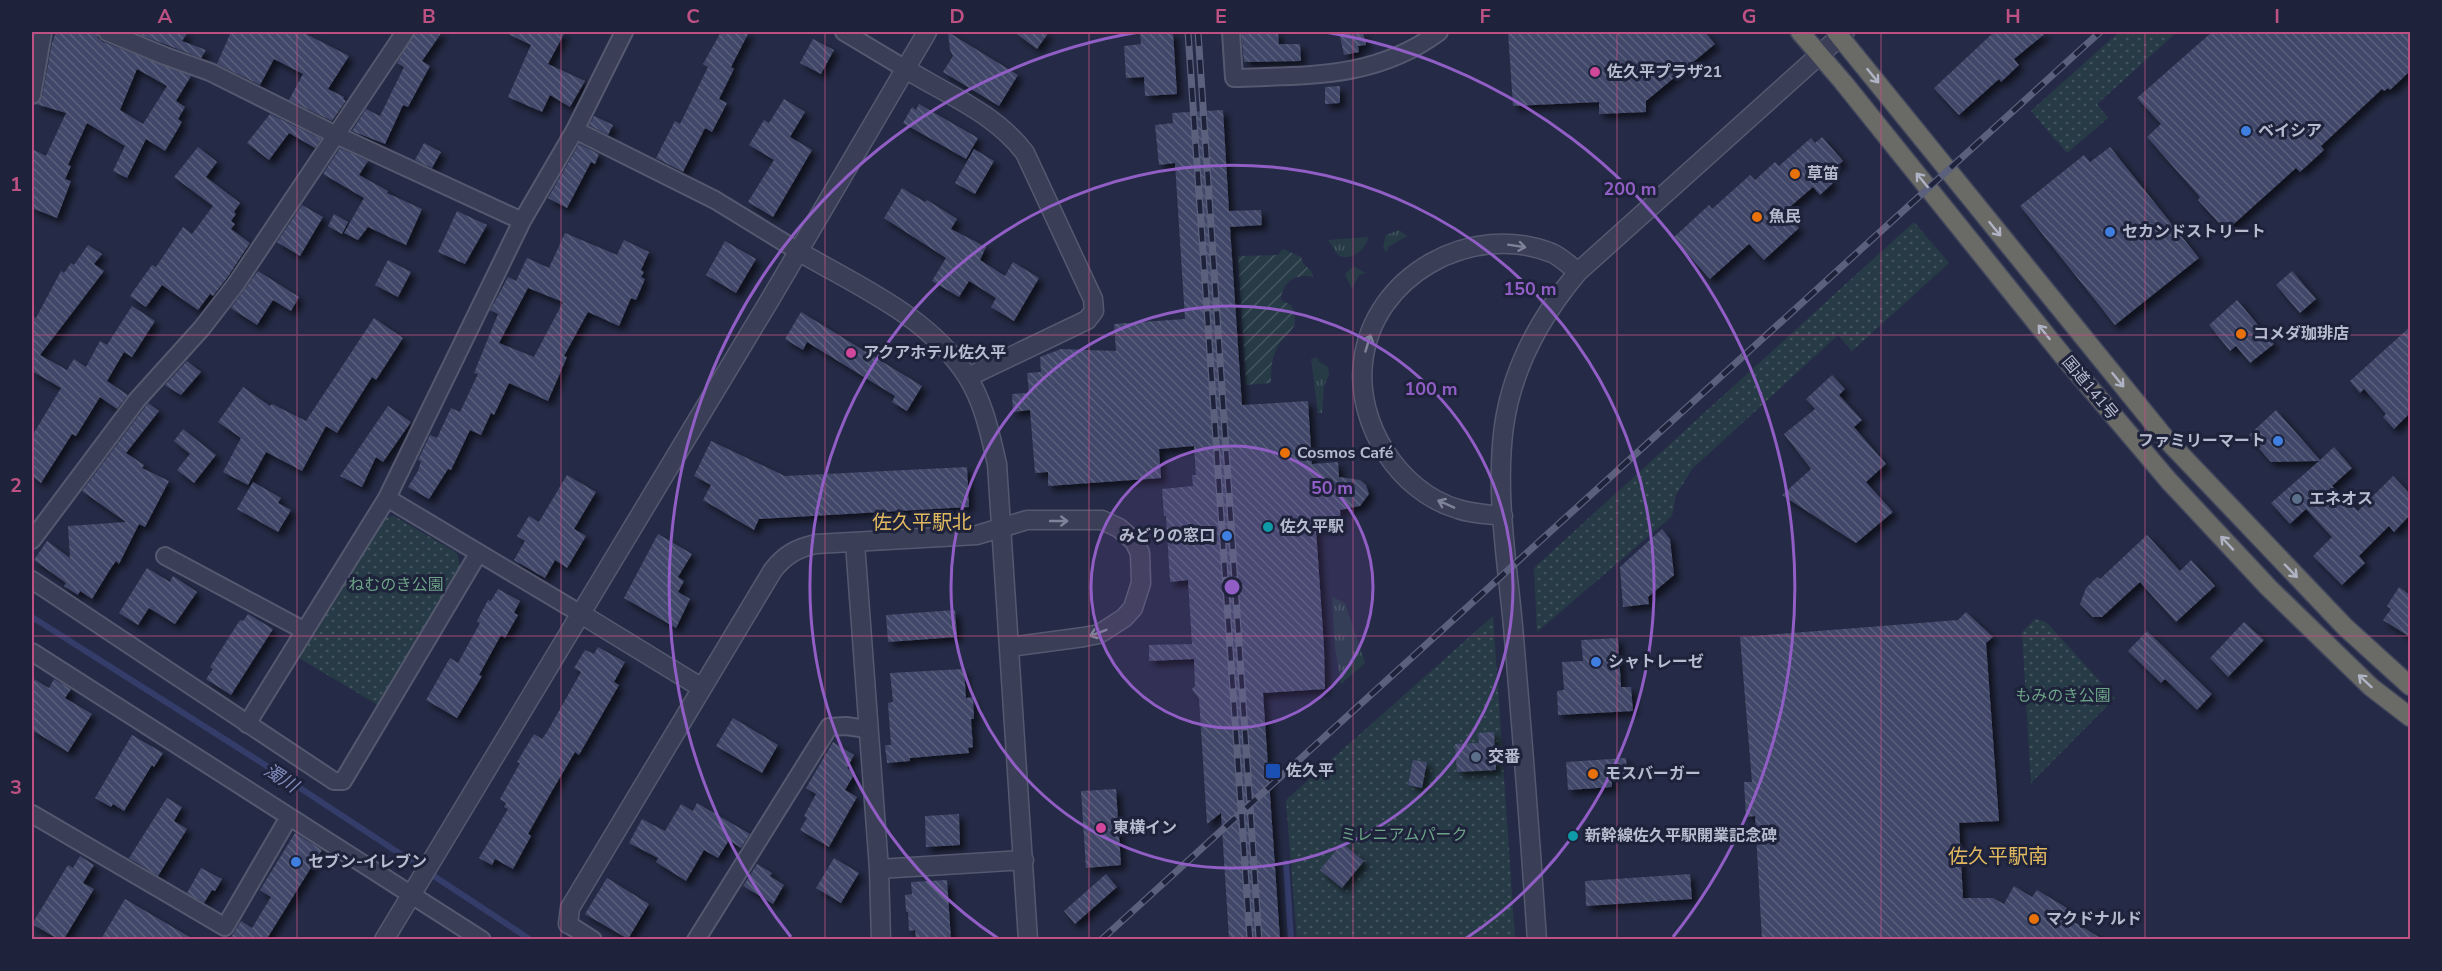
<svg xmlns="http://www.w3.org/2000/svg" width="2442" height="971" viewBox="0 0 2442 971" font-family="'Nunito Sans','Noto Sans JP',sans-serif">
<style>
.grass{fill:url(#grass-tufts)}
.park{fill:url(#park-dots)}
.garden{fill:url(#garden-furrows)}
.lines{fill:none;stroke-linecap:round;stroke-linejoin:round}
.stream{stroke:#343c6a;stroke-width:6}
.building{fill:url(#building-back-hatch);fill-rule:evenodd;filter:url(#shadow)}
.minor-casing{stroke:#555970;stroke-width:20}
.tertiary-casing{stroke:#555970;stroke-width:21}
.trunk-casing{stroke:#41465d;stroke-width:21}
.minor{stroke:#3a3e56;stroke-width:16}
.tertiary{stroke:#3a3e56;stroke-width:18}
.trunk{stroke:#6a6a66;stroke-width:18}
.rail-casing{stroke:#5b617d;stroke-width:7}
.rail{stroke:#1e233b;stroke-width:4.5;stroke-dasharray:14;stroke-linecap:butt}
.oneway{stroke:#afb3c4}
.oneway2{stroke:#7f8399}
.grid{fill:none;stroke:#be5184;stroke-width:1.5;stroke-opacity:0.55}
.ring{fill:none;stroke:#905ec5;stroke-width:3}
.hotel-dot{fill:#d1479c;stroke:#1e233b;stroke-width:2}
.shop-dot{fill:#3f7fe0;stroke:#1e233b;stroke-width:2}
.food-dot{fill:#e8710a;stroke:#1e233b;stroke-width:2}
.service-dot{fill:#5c6f8a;stroke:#1e233b;stroke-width:2}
.culture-dot{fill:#0f9aa8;stroke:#1e233b;stroke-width:2}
.transit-dot{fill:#1a4fb4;stroke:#1e233b;stroke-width:2}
.labels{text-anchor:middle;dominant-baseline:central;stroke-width:6;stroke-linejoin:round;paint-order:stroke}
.poi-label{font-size:16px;font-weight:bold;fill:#b7bbcf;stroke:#1e233b;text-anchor:start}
.street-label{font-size:16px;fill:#b7bbcf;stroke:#1e233b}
.park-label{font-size:16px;fill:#6ca286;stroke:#1e233b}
.water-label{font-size:18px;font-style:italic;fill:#838dbd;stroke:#1e233b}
.quarter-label{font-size:20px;fill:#e1b960;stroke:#1e233b}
.centre{fill:#905ec5;stroke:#1e233b;stroke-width:3}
.ring-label{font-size:18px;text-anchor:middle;font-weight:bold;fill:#905ec5;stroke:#1e233b;stroke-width:6;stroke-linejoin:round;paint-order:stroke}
.neatline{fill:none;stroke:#be5184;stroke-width:2}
.grid-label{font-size:20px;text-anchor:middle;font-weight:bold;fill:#be5184}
</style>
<defs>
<pattern id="grass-tufts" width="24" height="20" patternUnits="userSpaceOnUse" patternTransform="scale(1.5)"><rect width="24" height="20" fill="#273b47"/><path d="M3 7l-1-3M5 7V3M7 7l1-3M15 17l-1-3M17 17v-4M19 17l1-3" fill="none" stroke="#445560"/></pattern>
<pattern id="park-dots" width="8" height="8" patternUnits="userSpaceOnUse" patternTransform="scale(1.5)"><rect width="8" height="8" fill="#273b47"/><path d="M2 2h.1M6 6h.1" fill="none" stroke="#445560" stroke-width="1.8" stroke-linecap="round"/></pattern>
<pattern id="garden-furrows" width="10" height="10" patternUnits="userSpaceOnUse" patternTransform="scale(1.5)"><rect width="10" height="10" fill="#273b47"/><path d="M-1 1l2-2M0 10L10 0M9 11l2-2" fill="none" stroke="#445560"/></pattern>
<pattern id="building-back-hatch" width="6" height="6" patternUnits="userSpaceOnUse" patternTransform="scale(1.5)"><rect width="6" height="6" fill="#414767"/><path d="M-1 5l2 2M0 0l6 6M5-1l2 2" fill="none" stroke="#5a607c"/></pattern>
<filter id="shadow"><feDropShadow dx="5" dy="5" stdDeviation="3" flood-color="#0009"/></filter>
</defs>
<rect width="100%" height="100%" fill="#252b46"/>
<path class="grass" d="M1399 230 1407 236 1388 247 1387 252 1383 248 1386 235Z
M1368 237C1366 250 1350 262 1338 255L1328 240Z
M1354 266 1365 273 1359 275 1352 289 1345 274Z
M1317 357 1319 362 1328 367 1329 375 1324 385 1322 413H1318L1311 359Z
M1332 597 1345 603 1365 663 1341 684 1335 647Z"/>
<path class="park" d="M2119 32H2177L2097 104 2108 118 2067 153 2031 111Z
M1914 222 1949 263 1852 351 1838 335 1692 469 1676 495 1672 516 1537 632 1534 568Z
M394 516 457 553 460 567 378 705 299 658 382 518Z
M1493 616 1515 939H1297L1286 800Z
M2035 619 2046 622 2115 698 2031 783 2022 632Z"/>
<path class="garden" d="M1283 249 1301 257 1303 263 1312 272 1313 277C1296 273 1282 282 1281 300L1291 305C1303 331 1285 331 1277 348 1271 359 1271 371 1271 383L1246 385 1238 256 1278 255Z"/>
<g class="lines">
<path class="stream" d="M32 617 259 761 531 940
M1286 863 1291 940"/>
</g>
<path class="building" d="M56 32H97L98 38 103 42 191 76 176 101 185 107 178 119 182 122 165 151 146 139 127 178 113 171 125 146 87 123 68 165 71 166 65 179 71 181 57 218 32 208V149L46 156 66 113 36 104 42 97 52 43ZM137 69 167 86 143 124 120 110Z
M133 32H188L182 41 206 50 201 58Z
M231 32H302L349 56 328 89 344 97 343 99 346 101 332 121 289 100 303 74 274 59 260 85 217 64Z
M415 32H442L422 61 430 66 408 107 403 105 385 144 352 131 366 109 380 116 404 67 397 63Z
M504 32H565L548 64 585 81 570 107 550 95 542 112 508 97 531 45Z
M721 32H749L731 67 734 69 719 99 727 103 712 132 705 128 683 172 656 158 675 121 680 124 708 67 703 64Z
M948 32 1018 75 999 106 943 72 953 56 950 50Z
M1014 32H1049L1037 49Z
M1140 32H1173L1177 94 1145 96 1144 77 1126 78 1124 46 1141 44Z
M1241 32H1278L1279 44H1300L1301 61 1244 62Z
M1339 32H1363L1366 45 1358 46 1359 52 1344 55Z
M1508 32H1705L1715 44 1646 101V112L1599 114V102L1513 106Z
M1994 32H2047L2014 59 2019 65 2001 82 1999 79 1959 115 1934 88Z
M2212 32H2410V71L2390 90 2388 88 2384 91 2382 89 2321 146 2324 150 2300 172 2296 168 2226 231 2198 200 2200 197 2147 137 2161 124 2137 98Z
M813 39 834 50 821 74 800 63Z
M1340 86V103L1325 104V87Z
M784 99 805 112 790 137 812 150 773 217 748 202 774 160 749 145 764 120 769 123Z
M919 104 978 138 966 159 903 123 912 107 916 110Z
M1223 110 1229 211 1261 210 1262 225 1230 227 1242 405 1308 401 1312 464 1338 462 1339 477 1360 480 1366 485 1369 494 1360 506 1340 510 1341 527 1316 529 1324 647 1325 689 1263 693 1280 939H1229L1221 813 1207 824 1199 699 1192 689 1195 686 1194 659 1149 661V645L1192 644 1188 580 1170 582 1166 516H1164L1162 489 1193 486 1192 475H1196L1194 446 1159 449 1161 478 1048 486V472L1035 473 1030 410 1013 412 1012 394 1029 393 1027 373 1041 372 1040 357 1061 349 1116 351 1114 324 1185 319 1175 163 1159 165 1155 125 1173 123 1172 113Z
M270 114 321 139 315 148 289 133 269 160 247 143Z
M594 116 613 125 608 135 589 125Z
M1822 137 1843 161 1827 175 1833 183 1820 195 1813 187 1784 212 1799 228 1764 260 1749 244 1710 279 1673 238 1709 205 1712 209 1750 175 1755 180 1775 162 1779 166 1811 138 1815 143Z
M424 143 441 152 432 168 415 160Z
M579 144 599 154 595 164 591 162 567 208 548 198Z
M198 147 217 162 206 177 240 203 234 212 236 214 231 221 235 224 231 229 250 243 227 278 213 296 210 294 198 310 162 285 146 307 130 296 152 265 156 267 183 227 192 234 213 206 174 177Z
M2110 147 2199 258 2115 325 2020 206 2084 155 2090 162Z
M340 148 368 161 359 175 388 191 387 193 422 209 406 245 368 227 358 240 344 233 364 198 323 174Z
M974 149 994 161 975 194 955 183Z
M902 188 925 202 927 200 957 219 951 229 986 247 980 260 1005 276 1013 262 1039 278 1014 321 991 307 996 298 969 281 959 297 932 281 946 258 884 218Z
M302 205 323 217 300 256 277 242Z
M457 211 487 225 465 264 438 252Z
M334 214 348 222 342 234 328 226Z
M565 233 617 255 624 240 649 252 641 270 644 272 641 277 645 279 636 300 631 298 619 326 588 312 564 356 567 357 548 401 509 383 494 415 491 413 481 435 470 430 451 470 448 469 429 499 408 487 418 471 421 461 418 460 430 435 437 438 451 408 460 412 478 374 474 373 498 314 490 310 494 303 508 277 516 281 527 258 549 268ZM528 288 563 302 534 357 499 343Z
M725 241 756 259 736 293 706 275Z
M88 245 102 254 94 264 104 271 40 355 67 370 74 359 86 367 100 341 107 345 132 306 155 321 132 357 124 352 107 381 128 395 117 409 100 397 76 436 72 434 41 483 32 476V436L61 388 32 371V316L36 318 61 271 64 273 71 263 74 265Z
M388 260 411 272 398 297 375 285Z
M258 271 299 297 291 311 273 300 257 325 231 308Z
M2292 271 2316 299 2300 313 2276 285Z
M2237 300 2274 344 2250 363 2236 346 2230 351 2209 325Z
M801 312 922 386 907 411 892 402 895 396 807 342 803 350 785 339Z
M374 318 403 338 376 380 372 377 337 433 326 426 302 471 266 452 248 485 223 472 241 438 218 422 243 387 270 406 272 404 306 421Z
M2410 327V413L2394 429 2383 417 2386 414 2364 389 2360 393 2350 381Z
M187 361 201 372 181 395 165 385Z
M1832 375 1845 389 1839 395 1862 420 1854 427 1886 464 1866 482 1893 512 1856 543 1782 495 1811 469 1784 434 1815 409 1806 399Z
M148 403 159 411 126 453 144 465 142 468 169 481 145 527 139 524 119 564 116 561 111 568 92 599 80 591 78 595 64 586 66 583 34 560 47 541 70 558 68 526 126 522 82 491Z
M388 406 411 422 383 462 376 457 362 487 340 476Z
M2276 410 2320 460 2334 447 2352 468 2332 486 2358 511 2393 476 2410 494V515L2394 532 2389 526 2359 556 2365 563 2342 585 2313 556 2332 537 2306 509 2290 524 2271 503 2319 461 2271 462 2248 436Z
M183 429 216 455 194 483 177 470 190 454 174 441Z
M711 441 785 476 967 467 969 507 759 519 754 530 703 500 711 485 694 476Z
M567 475 596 492 574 529 586 536 567 568 555 560 545 578 514 560 525 541 517 536 529 516 539 522Z
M253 482 281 498 278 503 291 510 278 532 237 509Z
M1662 529 1670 539 1674 575 1648 597 1649 604 1623 607 1620 567Z
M658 534 692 554 678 577 684 581 678 592 690 599 676 628 624 598Z
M2147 535 2180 571 2191 560 2215 586 2176 622 2140 582 2102 617H2093L2080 604 2086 588 2097 577 2100 579Z
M147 568 170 582 173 576 197 592 175 624 149 608 138 625 119 613Z
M2399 587 2410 595V637L2383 620 2391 609 2387 606Z
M498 589 520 601 514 613 518 615 505 638 501 635 479 675 482 676 457 718 426 700 450 658 458 663 480 623 477 621 488 600 491 601Z
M955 610 957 637 888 642 886 615Z
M1966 612 1993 637 1986 643 1999 821 1959 823 1963 898H1993L2004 904 2014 886 2032 897 2037 890 2067 908 2063 915 2102 939H1762L1755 816 1746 817 1744 782H1752L1740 637 1958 620Z
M248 614 273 629 231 695 206 679 213 669 210 667 240 620 243 621Z
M2244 622 2264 640 2228 677 2210 658Z
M2147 631 2212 694 2197 710 2165 679 2161 683 2128 651Z
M1618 638 1621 687H1631L1633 711 1558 715 1557 691 1564 690 1562 662 1583 661 1581 640Z
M598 647 625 662 614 682 619 685 579 755 575 752 552 791 528 834 531 836 513 869 495 859 492 865 479 858 508 809 504 807 506 803 500 799 520 763 517 762 534 734 542 739 547 732 581 672 574 668 585 650 594 654Z
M964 669 966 698 973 697 974 719H971L973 747 968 748 969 753 910 758V761L887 763 885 745H891L888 703 893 702 890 673Z
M32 678 49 688 54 679 66 686 71 689 65 698 92 714 68 752 32 730Z
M733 718 778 745 762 773 716 746Z
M1494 732 1496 770 1457 772 1455 744 1479 743 1478 733Z
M132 735 163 753 154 767 152 765 124 811 113 804 111 807 95 798Z
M833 742 854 755 847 768 855 773 845 790 857 797 829 847 800 830 807 818 804 816 816 794 806 788Z
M1626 758 1627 774 1611 775 1612 787 1568 790 1566 762Z
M1413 760 1427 762 1422 788 1408 785Z
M1116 789 1121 865 1086 868 1081 791Z
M167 798 182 807 174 821 187 829 158 876 129 858Z
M697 803 750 834 741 848 729 840 718 858 704 850 686 881 656 862 658 858 629 843 642 819 665 831 681 804 693 811Z
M959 814 960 845 926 847 925 816Z
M295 833 322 850 268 937 273 939H230L241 921 252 928 271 897 260 890Z
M1342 843 1364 861 1342 888 1320 870Z
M80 856 94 865 83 883 94 889 64 939H58L32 924 68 865 73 868Z
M834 858 859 873 841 903 816 888Z
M757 864 772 873 770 876 784 885 773 904 743 886Z
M201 868 222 879 215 891 212 890 204 903 187 893Z
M1106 874 1117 887 1075 924 1064 911Z
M1690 874 1692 899 1586 906 1585 881Z
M607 878 649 904 628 939 585 914Z
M947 880 951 939H916L915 930 909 931 908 912H906L905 895 912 894 911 882Z
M125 899 193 939H101Z"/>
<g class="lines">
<defs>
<path id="minor" d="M107 32 165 56 210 72 336 135 522 221
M844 32 904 68
M1231 32 1234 78C1310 75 1375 79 1439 32
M32 95 43 32
M575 130 715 200 798 251
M387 498 581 614
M32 540 137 400 202 328 236 284 405 32
M165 556 305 631
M32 580 334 781H343L478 554
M32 652 482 940
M247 724 387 498 522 221 575 130 624 32
M32 814 225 927 289 817
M568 924 593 940
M696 940 829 727 846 726 867 729"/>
<path id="tertiary" d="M904 68C946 94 995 113 1025 153L1093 299 1094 311 1087 320 968 377
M798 251C857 286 929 316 967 376 984 403 990 434 997 464L1028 940
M1503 516C1488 514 1472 514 1458 509 1399 492 1356 424 1363 363 1372 275 1472 221 1552 253 1561 257 1570 266 1578 272
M855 543 879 869 881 940
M581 614 702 688
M879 869 1024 860
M568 924 570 908 773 570C785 555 797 548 816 544L977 535 1027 520H1102L1119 528 1134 541 1140 553 1141 583 1133 608 1124 618 1099 634 1084 637 1010 647
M384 940 771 298 927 32
M1537 940C1530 835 1522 731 1513 626 1507 561 1495 492 1504 426 1512 369 1541 316 1578 272L1845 32"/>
<path id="trunk" d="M1800 32 1843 82 2063 356 2169 481 2269 588 2371 687 2410 717
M1836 32 2166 439 2345 627 2410 686"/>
</defs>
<use href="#minor" class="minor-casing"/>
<use href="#tertiary" class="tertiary-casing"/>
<use href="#trunk" class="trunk-casing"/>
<use href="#minor" class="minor"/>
<use href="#tertiary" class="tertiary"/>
<use href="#trunk" class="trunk"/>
<defs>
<path id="rail" d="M1188 32 1250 940
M1198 32 1259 940
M1101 940 2100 32"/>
</defs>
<use href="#rail" class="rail-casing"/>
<use href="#rail" class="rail"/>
</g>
<defs><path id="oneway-shaft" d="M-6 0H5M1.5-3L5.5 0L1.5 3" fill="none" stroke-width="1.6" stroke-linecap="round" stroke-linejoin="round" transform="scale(1.5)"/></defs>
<g class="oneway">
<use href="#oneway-shaft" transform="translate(1873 76) rotate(51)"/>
<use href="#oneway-shaft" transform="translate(1922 180) rotate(-129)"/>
<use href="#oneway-shaft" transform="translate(1995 229) rotate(51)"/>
<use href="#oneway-shaft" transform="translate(2044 332) rotate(-129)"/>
<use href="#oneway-shaft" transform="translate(2118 380) rotate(51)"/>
<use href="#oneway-shaft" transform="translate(2227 543) rotate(-133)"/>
<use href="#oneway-shaft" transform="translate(2291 571) rotate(46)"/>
<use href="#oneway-shaft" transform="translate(2365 681) rotate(-137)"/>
</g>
<g class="oneway2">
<use href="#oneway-shaft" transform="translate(1517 246) rotate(9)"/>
<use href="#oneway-shaft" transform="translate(1368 343) rotate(-73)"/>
<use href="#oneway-shaft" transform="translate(1446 504) rotate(-156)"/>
<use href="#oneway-shaft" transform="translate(1059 521)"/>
<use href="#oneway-shaft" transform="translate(1098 633) rotate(159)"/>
</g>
<path class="grid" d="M297 32V940M561 32V940M825 32V940M1089 32V940M1353 32V940M1617 32V940M1881 32V940M2145 32V940M32 335H2410M32 636H2410"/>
<circle cx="1232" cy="587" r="141" fill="#905ec5" fill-opacity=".12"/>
<g class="ring">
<circle cx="1232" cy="587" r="141"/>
<circle cx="1232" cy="587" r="281"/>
<path d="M999 939A422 422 0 1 1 1465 939"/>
<path d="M791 937A563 563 0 0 1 1139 32M1325 32A563 563 0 0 1 1673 937"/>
</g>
<g class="hotel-dot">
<circle cx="1595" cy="72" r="6"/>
<circle cx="851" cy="353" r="6"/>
<circle cx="1101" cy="828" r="6"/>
</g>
<g class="shop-dot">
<circle cx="2246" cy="131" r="6"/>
<circle cx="2110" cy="232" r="6"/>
<circle cx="2278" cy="441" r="6"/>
<circle cx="1227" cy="536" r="6"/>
<circle cx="1596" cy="662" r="6"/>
<circle cx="296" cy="862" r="6"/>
</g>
<g class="food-dot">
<circle cx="1795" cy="174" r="6"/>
<circle cx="1757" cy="217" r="6"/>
<circle cx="2241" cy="334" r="6"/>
<circle cx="1285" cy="453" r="6"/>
<circle cx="1593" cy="774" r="6"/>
<circle cx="2034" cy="919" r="6"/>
</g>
<g class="service-dot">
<circle cx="2297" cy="499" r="6"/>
<circle cx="1476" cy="757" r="6"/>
</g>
<g class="culture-dot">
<circle cx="1268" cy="527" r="6"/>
<circle cx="1573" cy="836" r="6"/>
</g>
<rect class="transit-dot" x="1265" y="763" width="16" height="16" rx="3"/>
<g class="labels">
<g class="poi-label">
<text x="1607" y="72">佐久平プラザ21</text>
<text x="2258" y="131">ベイシア</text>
<text x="1807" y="174">草笛</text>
<text x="1769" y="217">魚民</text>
<text x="2122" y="232">セカンドストリート</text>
<text x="2253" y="334">コメダ珈琲店</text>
<text x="863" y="353">アクアホテル佐久平</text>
<text x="2266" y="441" text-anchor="end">ファミリーマート</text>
<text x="1297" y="453">Cosmos Café</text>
<text x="2309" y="499">エネオス</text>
<text x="1280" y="527">佐久平駅</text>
<text x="1215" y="536" text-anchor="end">みどりの窓口</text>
<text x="1608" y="662">シャトレーゼ</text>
<text x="1488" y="757">交番</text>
<text x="1286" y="771">佐久平</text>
<text x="1605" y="774">モスバーガー</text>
<text x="1113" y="828">東横イン</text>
<text x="1585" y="836">新幹線佐久平駅開業記念碑</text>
<text x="308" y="862">セブン-イレブン</text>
<text x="2046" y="919">マクドナルド</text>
</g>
<g class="street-label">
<text transform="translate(2090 388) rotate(50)">国道141号</text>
</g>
<g class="park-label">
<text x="396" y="585">ねむのき公園</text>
<text x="2063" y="696">もみのき公園</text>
<text x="1404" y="835">ミレニアムパーク</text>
</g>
<g class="water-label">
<text transform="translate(281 778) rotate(33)">濁川</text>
</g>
<g class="quarter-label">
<text x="922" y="522">佐久平駅北</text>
<text x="1998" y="856">佐久平駅南</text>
</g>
</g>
<circle cx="1232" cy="587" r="9" class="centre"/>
<g class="ring-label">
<text x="1630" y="195">200 m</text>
<text x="1530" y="295">150 m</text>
<text x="1431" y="395">100 m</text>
<text x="1332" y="494">50 m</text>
</g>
<rect width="2442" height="971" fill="none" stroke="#1e233b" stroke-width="66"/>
<rect x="33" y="33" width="2376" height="905" class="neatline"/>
<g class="grid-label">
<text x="165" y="23">A</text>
<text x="429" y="23">B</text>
<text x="693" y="23">C</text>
<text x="957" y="23">D</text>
<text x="1221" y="23">E</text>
<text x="1485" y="23">F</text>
<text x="1749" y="23">G</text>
<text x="2013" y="23">H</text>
<text x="2277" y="23">I</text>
<text x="16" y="191">1</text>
<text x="16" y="492">2</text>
<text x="16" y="794">3</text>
</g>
</svg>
